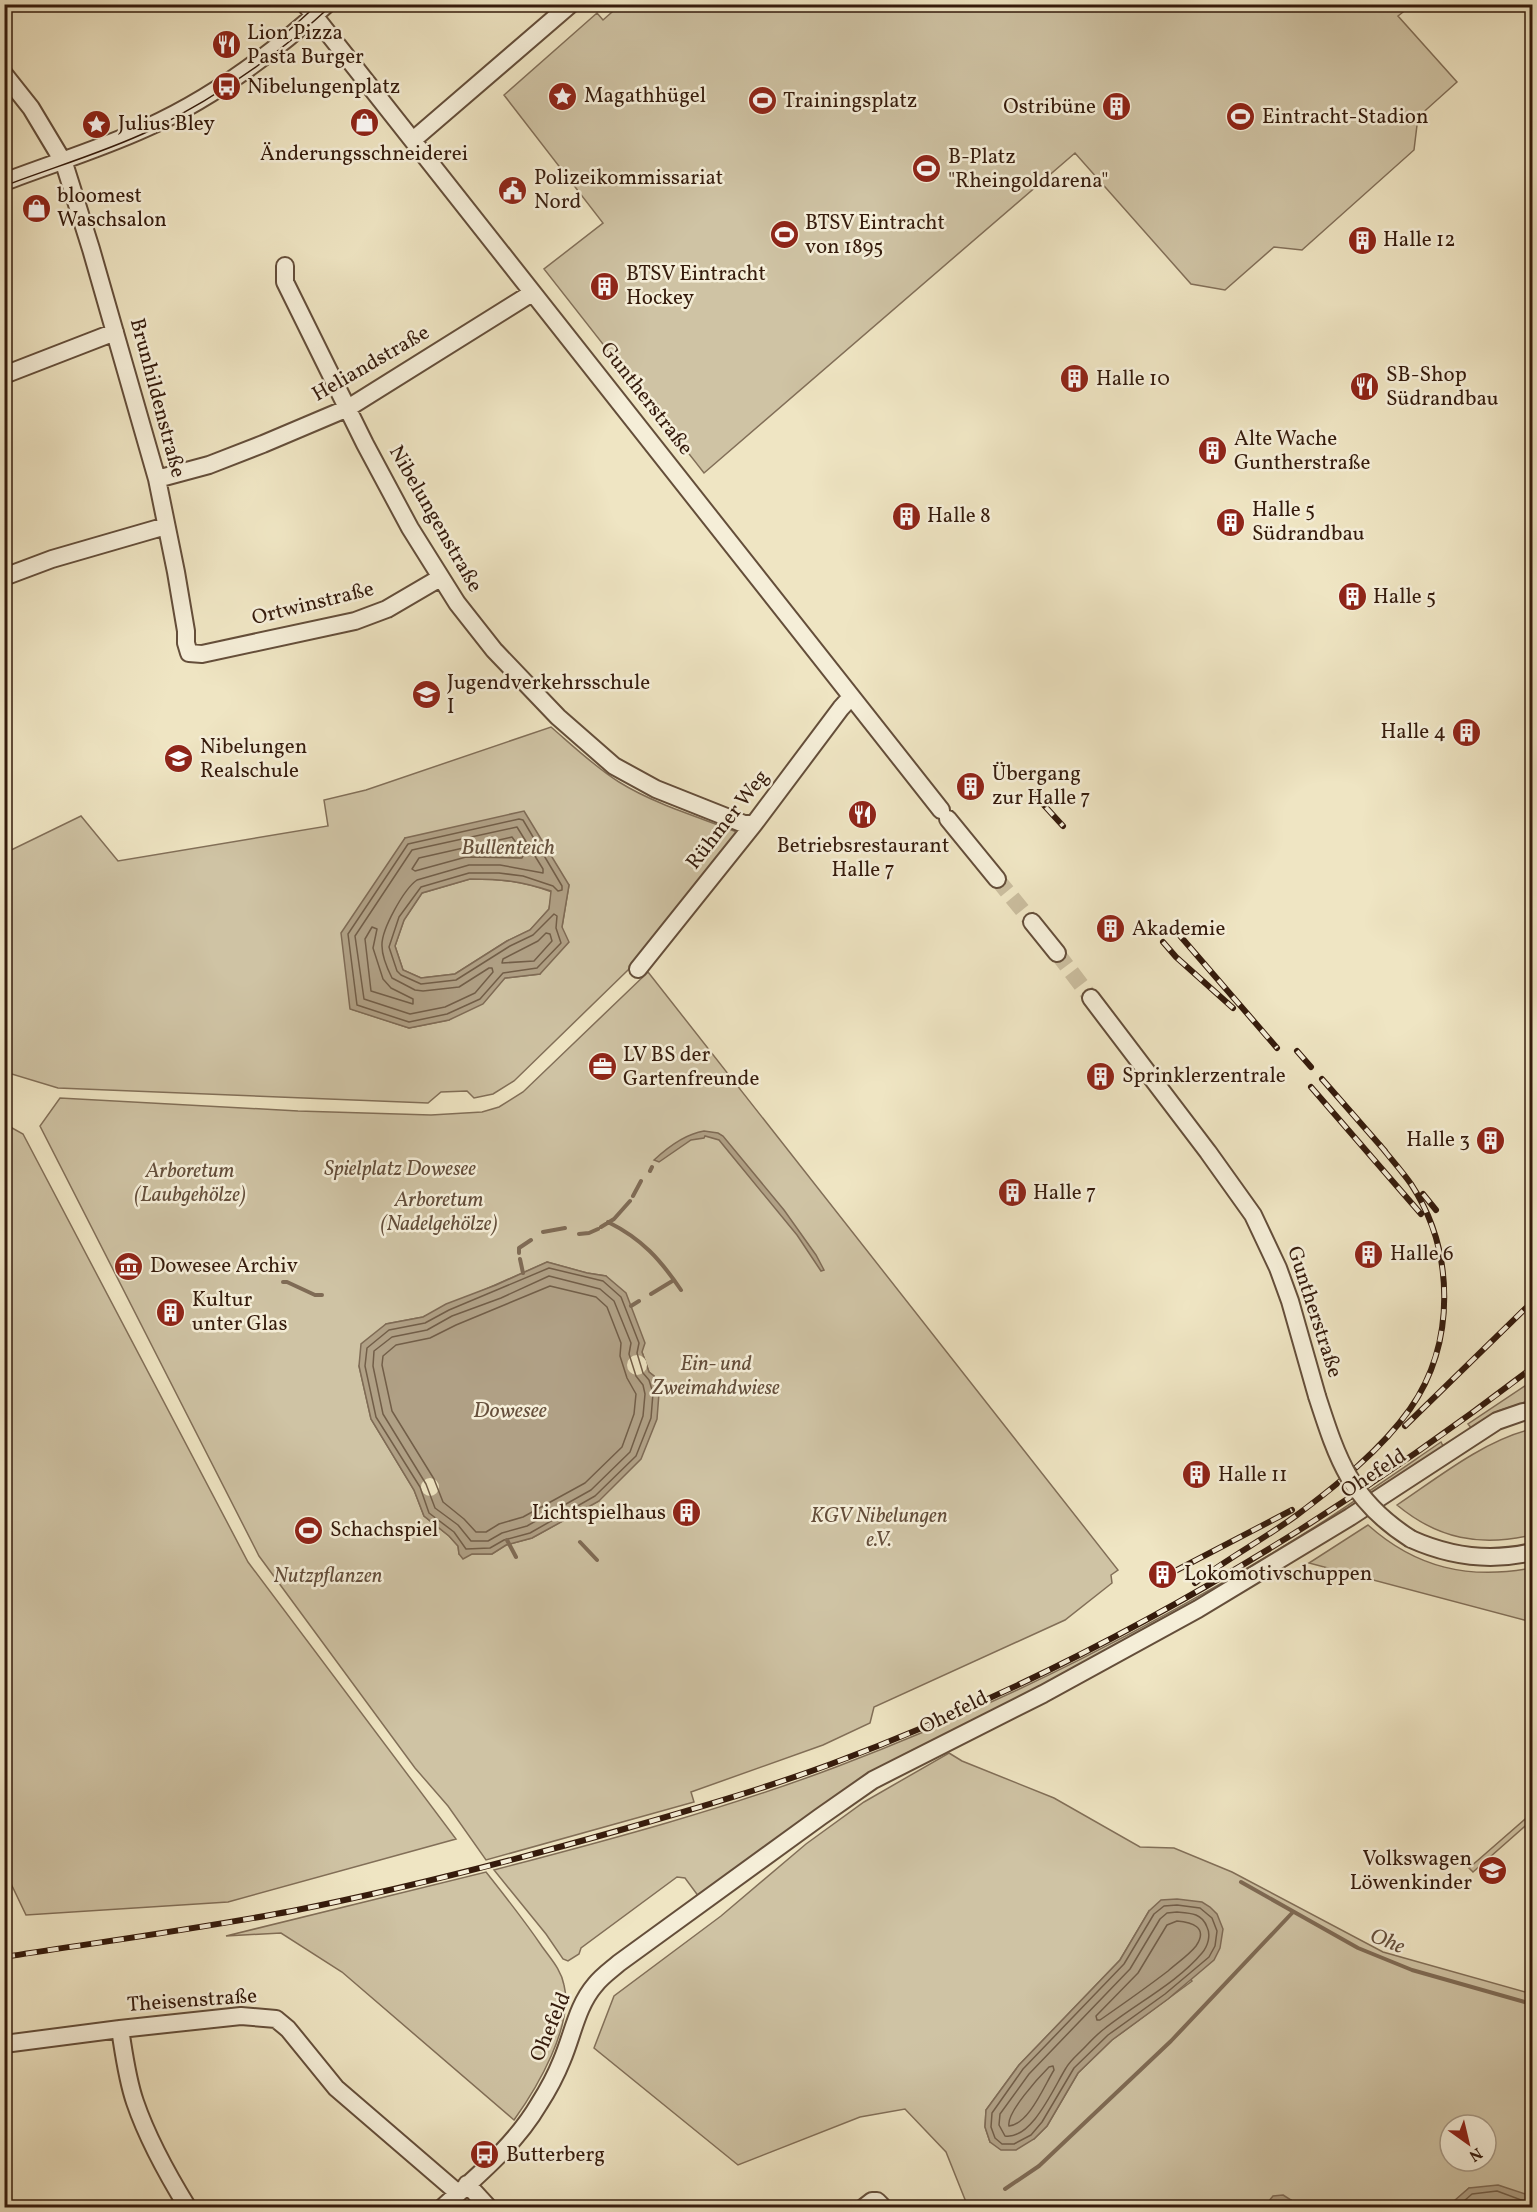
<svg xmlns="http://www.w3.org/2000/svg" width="1537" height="2212" viewBox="0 0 1537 2212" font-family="Vollkorn,serif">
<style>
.green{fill:#cfc3a4;stroke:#826f58;stroke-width:1.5;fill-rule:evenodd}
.water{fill:#b0a085;stroke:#7f6b55;stroke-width:1.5;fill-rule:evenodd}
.pier{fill:#efe5c3}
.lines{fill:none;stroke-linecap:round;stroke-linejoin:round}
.shore{stroke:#725e48;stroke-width:1.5}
.stream{stroke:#7f6b55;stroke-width:4}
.minor-tunnel{stroke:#cabd9e;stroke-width:16;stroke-dasharray:16 8;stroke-linecap:butt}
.minor-casing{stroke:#644e3a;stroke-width:20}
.minor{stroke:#f5eed8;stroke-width:16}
.tram{stroke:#351b0c;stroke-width:1.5}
.rail-casing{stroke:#351b0c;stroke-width:6}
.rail{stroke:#f5eed8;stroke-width:4;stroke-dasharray:11;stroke-linecap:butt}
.minor-bridge-casing{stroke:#644e3a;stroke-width:20;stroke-linecap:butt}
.minor-bridge{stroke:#f5eed8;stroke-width:16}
.labels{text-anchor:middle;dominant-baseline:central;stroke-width:5;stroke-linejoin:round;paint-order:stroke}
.poi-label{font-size:21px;fill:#351b0c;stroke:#f5eed8;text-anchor:start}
.street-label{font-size:21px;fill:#351b0c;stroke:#f5eed8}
.park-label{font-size:21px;font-style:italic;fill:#634d3a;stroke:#f5eed8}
.water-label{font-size:22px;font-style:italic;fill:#66503c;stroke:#f5eed8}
</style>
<rect width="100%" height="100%" fill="#efe5c3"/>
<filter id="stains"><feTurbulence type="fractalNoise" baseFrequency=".00333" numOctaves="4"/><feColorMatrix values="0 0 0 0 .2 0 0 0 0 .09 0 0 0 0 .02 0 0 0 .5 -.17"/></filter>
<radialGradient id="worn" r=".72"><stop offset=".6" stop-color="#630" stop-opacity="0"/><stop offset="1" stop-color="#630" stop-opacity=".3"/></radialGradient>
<path class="green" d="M620 5H1412L1398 16 1457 82 1418 117 1414 150 1302 250 1274 247 1225 290 1191 284 1075 153 704 473 544 269 603 223 504 95 597 13 603 20Z
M551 727C573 746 595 767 619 782 656 805 702 818 742 834L628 970 514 1081 493 1094 474 1098 467 1091 441 1092 428 1103 58 1088 5 1072V853L81 816 118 861 328 826 324 800 366 790ZM405 838 569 885 562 927 540 974 505 978 449 1020 409 1028 351 1009Z
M470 879C502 879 521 881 552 892L549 909 530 930 507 941 455 974 421 978 403 970 395 946 404 920 422 893Z
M648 972 1118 1570 1111 1575 1112 1583 1065 1620 874 1707 870 1723 823 1745 691 1792 694 1802 486 1860 448 1806 415 1768 259 1556 40 1126 60 1098 298 1111 431 1115 482 1112 499 1107 523 1092ZM547 1262 587 1273 606 1276 642 1352 649 1372 654 1376 599 1501 532 1538 506 1545 492 1554H459L458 1546 449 1536 424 1516 414 1490 371 1419 359 1366 386 1324 423 1317Z
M5 1124 23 1134 248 1562 456 1839 228 1902 26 1915 4 1869Z
M1532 1381V1395L1523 1403 1498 1411 1472 1429 1468 1424Z
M1528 1430H1532V1535C1480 1547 1438 1539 1397 1505 1436 1479 1482 1442 1528 1430Z
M1441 1442 1444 1448 1238 1578 1023 1696 905 1754 872 1773 699 1897 685 1878 677 1877 581 1948 579 1954 568 1961 563 1959 546 1934 494 1870C609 1840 725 1809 836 1767 998 1706 1163 1622 1310 1530 1354 1502 1397 1472 1441 1442Z
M1368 1525C1416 1568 1469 1580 1532 1568V1622L1309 1563Z
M949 1753 962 1761 1054 1798 1140 1847 1174 1848 1232 1872 1383 1952 1532 1994V2201L1528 2195 1469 2188 1447 2208 1293 2207 1291 2200 1265 2205 1264 2208 968 2207 946 2152 905 2109 860 2117 738 2165 594 2048 614 1996 721 1916 806 1844 864 1802ZM1149 1911 1192 1981 1112 2040 1078 2073 1047 2126 1034 2139 990 2142 985 2127 986 2110 1019 2065 1120 1960ZM1450 2125H1486V2161H1450Z
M1531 1814 1532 1820 1473 1872 1469 1868Z
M486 1872C505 1896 524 1920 541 1945 550 1958 561 1969 564 1985 574 2025 537 2088 514 2120L342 1972 281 1933 226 1936Z"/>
<path class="water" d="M524 811 569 885 562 927 569 942 540 974 505 978 483 1004 449 1020 409 1028 350 1009 341 933 405 838ZM470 879C502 879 520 881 551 891L549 909 530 930 507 941 455 974 421 978 403 970 395 946 404 920 422 893Z
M704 1131 718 1133 723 1136 784 1210 816 1255 824 1270 821 1271 797 1235 719 1140 705 1136 704 1138 691 1140 659 1162 654 1160C668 1147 685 1134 704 1131Z
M547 1262 587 1273 606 1276 626 1293 645 1343 642 1352 649 1372 654 1376 659 1393 657 1419 641 1459 599 1501 532 1538 506 1545 492 1554H472L463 1559 459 1554 458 1546 449 1536 424 1516 414 1490 371 1419 359 1366 361 1344 386 1324 423 1317 446 1304 496 1285Z
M1177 1899 1202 1902 1210 1907 1217 1914 1223 1929 1220 1948 1214 1960 1168 1999 1112 2040 1078 2073 1047 2126 1034 2139 1016 2150H1001L990 2142 985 2127 986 2110 1019 2065 1120 1960 1149 1911 1161 1900Z
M1498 2185 1528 2195 1532 2204 1527 2208 1447 2207 1469 2188Z
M1283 2195 1291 2200 1293 2207H1264L1273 2196Z"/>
<path class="pier" d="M627 1365a10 10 0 1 1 20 0a10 10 0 1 1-20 0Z
M421 1487a9 9 0 1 1 18 0a9 9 0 1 1-18 0Z"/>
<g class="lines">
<path class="shore" d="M519 819 523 820 562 886V890L558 891 553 886 523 876 499 873H469L421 887 399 917 389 947 397 971 401 975 421 984 456 980 510 946 533 935 554 914 557 916 556 928 561 943 537 968 503 973 480 999 447 1014 409 1022 357 1005 348 934 408 844Z
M517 827 543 869V873L500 865H469L417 880C404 889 381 930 382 946 382 956 388 970 392 978L415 990 423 991 459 987 489 968H492L493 972 475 993 445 1007 410 1014 364 999 355 936 412 850Z
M512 837 524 854 522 858 466 857 415 871 412 869 419 858Z
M372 927 377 929 373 948 383 979 391 988 413 999V1004L371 991 365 939Z
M546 933 550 934 552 941 534 961 502 963 503 959 538 941Z
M549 1268 603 1281 621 1297 639 1343 637 1353 643 1373 649 1380 653 1393 651 1418 636 1456 595 1496 530 1533 504 1540 490 1548 466 1549 454 1532 429 1513 420 1487 376 1417 365 1366 367 1348 389 1330 425 1323 449 1310Z
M549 1276 600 1289 614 1301 631 1343 629 1354 636 1376 643 1385 645 1394 643 1416 630 1452 591 1490 527 1526 502 1533 488 1541H471L458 1525 435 1508 426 1484 383 1414 373 1366 374 1351 392 1337 427 1330 452 1316 501 1298Z
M550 1286 596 1297 607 1307 621 1343 620 1356 627 1378 636 1394 634 1414 622 1447 585 1483 523 1517 499 1524 486 1532H476L464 1519 443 1502 434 1479 392 1411 382 1365 383 1356 396 1345 430 1338 456 1325Z
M1177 1905 1200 1908 1212 1918 1217 1931 1215 1946 1209 1957 1165 1994 1108 2035 1074 2068 1042 2122 1031 2135 1014 2144H1002L995 2138 991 2127 992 2113 1023 2069 1124 1964 1154 1914 1164 1906Z
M1177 1912C1190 1913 1202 1913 1207 1927 1211 1935 1208 1946 1202 1953 1177 1983 1135 2004 1104 2029 1096 2035 1089 2043 1081 2051 1076 2056 1070 2061 1066 2068 1054 2087 1032 2140 1005 2136L999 2125 1000 2114 1029 2074 1130 1969 1160 1919 1167 1913Z
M1177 1921C1191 1922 1209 1927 1196 1946 1189 1955 1177 1963 1168 1971 1146 1988 1123 2004 1100 2020H1097L1096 2016 1138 1973 1167 1925Z
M1049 2067 1053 2066 1054 2070C1044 2086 1029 2124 1009 2126 1006 2113 1039 2077 1049 2067Z
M1456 2208 1472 2194 1497 2191 1532 2204"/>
<path class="stream" d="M650 1171 652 1167
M633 1196 641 1181
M608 1222C642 1239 660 1259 681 1290
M601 1227 614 1219 630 1201
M543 1232 565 1228
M579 1234 589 1233 598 1229
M519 1253V1248L531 1240
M520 1259 523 1273
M283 1282H287L315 1295H322
M651 1294 674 1280
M631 1306 639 1301
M507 1540 516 1557
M580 1542 597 1560
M1241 1882 1358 1948 1412 1970 1532 2004
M1005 2189 1039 2166 1171 2041 1293 1912"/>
<path class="minor-tunnel" d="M997 879 1032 922
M1057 953 1091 998"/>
<defs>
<path id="minor" d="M305 4 941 810
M4 74 31 108 64 163 91 249 157 479 176 572 186 631V643L189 653 202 654 355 621 387 609 440 578
M413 140 571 4
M4 182C51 164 100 149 146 128 213 98 272 54 327 4
M285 266V282L365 444 410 528 457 603 494 650 558 717 614 766 656 789 744 824H754
M4 375 115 332
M157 479 209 465 263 444 348 408 532 293
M4 577 52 559 166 526
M948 819 997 879
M1032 922 1057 953
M638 969 754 824 841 708 851 697
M1091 998 1208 1152 1253 1215 1278 1268 1290 1301 1317 1396
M1411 1539C1451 1557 1490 1562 1532 1552
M120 2029C124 2054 127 2079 135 2102 148 2140 167 2174 188 2208
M4 2044 120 2029 241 2016 276 2019 288 2029 336 2088 458 2193
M467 2184 489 2208
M442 2208C477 2176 515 2145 539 2104 548 2090 556 2075 562 2060 573 2034 577 2006 595 1985 602 1976 611 1970 619 1963L820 1817 873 1780 1043 1694 1198 1609 1350 1517 1497 1421 1523 1412H1532
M863 2208 872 2201H877L884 2208"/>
</defs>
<use href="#minor" class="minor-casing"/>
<use href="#minor" class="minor"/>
<path class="tram" d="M285 34 318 4
M4 186C51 168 105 152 149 131 216 98 278 55 333 4"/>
<defs>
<path id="rail" d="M1031 791 1063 826
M1175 930 1277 1048
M1163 942 1176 957 1233 1008
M1297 1051 1311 1067
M1322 1079 1385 1151
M1311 1087 1421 1214
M1423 1194 1436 1210
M1405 1426 1532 1302
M1154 1582 1292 1510
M1195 1583C1228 1558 1264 1539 1297 1515 1337 1485 1381 1450 1410 1409 1456 1343 1455 1251 1411 1184 1402 1171 1390 1158 1380 1145
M4 1957C101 1942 197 1929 292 1911 404 1889 515 1860 624 1829 694 1809 763 1789 831 1764 1083 1670 1319 1531 1532 1368"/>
</defs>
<use href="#rail" class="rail-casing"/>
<use href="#rail" class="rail"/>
<defs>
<path id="minor-bridge" d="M1317 1396C1338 1461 1351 1501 1411 1539"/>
</defs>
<use href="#minor-bridge" class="minor-bridge-casing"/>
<use href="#minor-bridge" class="minor-bridge"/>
</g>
<defs>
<symbol id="restaurant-disc" viewBox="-11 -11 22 22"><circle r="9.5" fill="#8f2418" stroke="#f5eed8"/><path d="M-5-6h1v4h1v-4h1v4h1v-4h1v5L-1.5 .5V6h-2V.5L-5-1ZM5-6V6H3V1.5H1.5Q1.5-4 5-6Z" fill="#fff"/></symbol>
<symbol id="bus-disc" viewBox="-11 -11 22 22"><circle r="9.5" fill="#8f2418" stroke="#f5eed8"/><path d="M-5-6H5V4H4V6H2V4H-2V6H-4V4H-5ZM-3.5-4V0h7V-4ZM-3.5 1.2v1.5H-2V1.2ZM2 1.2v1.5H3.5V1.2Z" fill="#fff"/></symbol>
<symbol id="sight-disc" viewBox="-11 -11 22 22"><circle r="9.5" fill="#8f2418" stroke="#f5eed8"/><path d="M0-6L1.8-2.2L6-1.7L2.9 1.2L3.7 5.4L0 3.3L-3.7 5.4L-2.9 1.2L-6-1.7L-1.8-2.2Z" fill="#fff"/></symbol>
<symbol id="stadium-disc" viewBox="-11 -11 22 22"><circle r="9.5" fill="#8f2418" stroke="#f5eed8"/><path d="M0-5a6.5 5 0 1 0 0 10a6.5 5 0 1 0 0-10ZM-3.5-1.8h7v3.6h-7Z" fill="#fff"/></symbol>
<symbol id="building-disc" viewBox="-11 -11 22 22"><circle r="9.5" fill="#8f2418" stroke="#f5eed8"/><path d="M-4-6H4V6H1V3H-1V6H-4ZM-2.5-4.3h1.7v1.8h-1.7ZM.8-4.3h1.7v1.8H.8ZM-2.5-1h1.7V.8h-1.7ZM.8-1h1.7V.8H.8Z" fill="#fff"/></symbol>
<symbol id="shop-disc" viewBox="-11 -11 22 22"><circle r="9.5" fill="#8f2418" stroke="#f5eed8"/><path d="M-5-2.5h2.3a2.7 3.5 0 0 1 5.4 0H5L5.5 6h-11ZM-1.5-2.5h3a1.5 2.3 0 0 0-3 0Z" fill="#fff"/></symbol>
<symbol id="civic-disc" viewBox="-11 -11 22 22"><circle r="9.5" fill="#8f2418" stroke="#f5eed8"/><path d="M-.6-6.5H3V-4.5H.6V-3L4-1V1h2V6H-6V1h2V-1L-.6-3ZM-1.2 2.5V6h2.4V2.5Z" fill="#fff"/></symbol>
<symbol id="school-disc" viewBox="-11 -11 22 22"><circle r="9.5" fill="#8f2418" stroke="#f5eed8"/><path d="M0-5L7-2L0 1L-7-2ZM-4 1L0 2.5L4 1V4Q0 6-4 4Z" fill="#fff"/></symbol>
<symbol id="office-disc" viewBox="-11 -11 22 22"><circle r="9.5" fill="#8f2418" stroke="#f5eed8"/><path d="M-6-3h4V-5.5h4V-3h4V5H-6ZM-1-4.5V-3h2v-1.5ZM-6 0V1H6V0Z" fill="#fff"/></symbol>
<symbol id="museum-disc" viewBox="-11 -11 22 22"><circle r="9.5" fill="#8f2418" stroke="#f5eed8"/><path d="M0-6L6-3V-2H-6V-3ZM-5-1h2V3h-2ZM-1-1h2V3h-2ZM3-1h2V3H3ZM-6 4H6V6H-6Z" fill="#fff"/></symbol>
</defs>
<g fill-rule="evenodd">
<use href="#restaurant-disc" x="210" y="28" width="33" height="33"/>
<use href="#bus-disc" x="210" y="70" width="33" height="33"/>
<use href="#sight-disc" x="546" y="80" width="33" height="33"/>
<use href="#stadium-disc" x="746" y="84" width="33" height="33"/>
<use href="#building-disc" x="1100" y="90" width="33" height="33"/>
<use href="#stadium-disc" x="1224" y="100" width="33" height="33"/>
<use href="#shop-disc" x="348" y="106" width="33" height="33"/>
<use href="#sight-disc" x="80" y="108" width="33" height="33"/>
<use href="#stadium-disc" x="910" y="152" width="33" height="33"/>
<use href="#civic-disc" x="496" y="174" width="33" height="33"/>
<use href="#shop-disc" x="20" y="192" width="33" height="33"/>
<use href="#stadium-disc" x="768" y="218" width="33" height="33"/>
<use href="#building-disc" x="1346" y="224" width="33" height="33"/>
<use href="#building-disc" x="588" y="270" width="33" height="33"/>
<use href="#building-disc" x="1058" y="362" width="33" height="33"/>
<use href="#restaurant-disc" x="1348" y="370" width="33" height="33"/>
<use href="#building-disc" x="1196" y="434" width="33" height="33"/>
<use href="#building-disc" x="890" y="500" width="33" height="33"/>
<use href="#building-disc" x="1214" y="506" width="33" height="33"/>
<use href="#building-disc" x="1336" y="580" width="33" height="33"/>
<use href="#school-disc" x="410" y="678" width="33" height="33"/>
<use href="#building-disc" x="1450" y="716" width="33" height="33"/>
<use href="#school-disc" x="162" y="742" width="33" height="33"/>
<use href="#building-disc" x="954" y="770" width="33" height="33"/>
<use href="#restaurant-disc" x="846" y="798" width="33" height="33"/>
<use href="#building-disc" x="1094" y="912" width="33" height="33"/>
<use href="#office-disc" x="586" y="1050" width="33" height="33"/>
<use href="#building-disc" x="1084" y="1060" width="33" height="33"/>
<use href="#building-disc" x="1474" y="1124" width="33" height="33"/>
<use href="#building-disc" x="996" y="1176" width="33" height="33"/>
<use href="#building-disc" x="1352" y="1238" width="33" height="33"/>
<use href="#museum-disc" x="112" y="1250" width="33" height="33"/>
<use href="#building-disc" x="154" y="1296" width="33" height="33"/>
<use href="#building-disc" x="1180" y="1458" width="33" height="33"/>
<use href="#building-disc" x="670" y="1496" width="33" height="33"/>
<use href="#stadium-disc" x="292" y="1514" width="33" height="33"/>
<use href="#building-disc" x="1146" y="1558" width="33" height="33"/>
<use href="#school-disc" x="1476" y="1854" width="33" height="33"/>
<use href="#bus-disc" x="468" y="2138" width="33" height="33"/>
</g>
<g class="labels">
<g class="poi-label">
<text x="247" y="33">Lion Pizza<tspan x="247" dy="24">Pasta Burger</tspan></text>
<text x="247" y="87">Nibelungenplatz</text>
<text x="584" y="96">Magathhügel</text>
<text x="783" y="101">Trainingsplatz</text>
<text x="1096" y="107" text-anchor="end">Ostribüne</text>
<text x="1262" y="117">Eintracht-Stadion</text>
<text x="118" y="124">Julius Bley</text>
<text x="364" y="154" text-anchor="middle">Änderungsschneiderei</text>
<text x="948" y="157">B-Platz<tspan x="948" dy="24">"Rheingoldarena"</tspan></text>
<text x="534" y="178">Polizeikommissariat<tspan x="534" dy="24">Nord</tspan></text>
<text x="57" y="196">bloomest<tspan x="57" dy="24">Waschsalon</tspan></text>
<text x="805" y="223">BTSV Eintracht<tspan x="805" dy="24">von 1895</tspan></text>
<text x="1383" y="240">Halle 12</text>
<text x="626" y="274">BTSV Eintracht<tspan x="626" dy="24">Hockey</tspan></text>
<text x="1386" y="375">SB-Shop<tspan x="1386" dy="24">Südrandbau</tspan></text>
<text x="1096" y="379">Halle 10</text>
<text x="1234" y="439">Alte Wache<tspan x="1234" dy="24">Guntherstraße</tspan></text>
<text x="1252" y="510">Halle 5<tspan x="1252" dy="24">Südrandbau</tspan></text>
<text x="927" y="516">Halle 8</text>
<text x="1373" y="597">Halle 5</text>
<text x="447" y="683">Jugendverkehrsschule<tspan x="447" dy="24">I</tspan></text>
<text x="1446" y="732" text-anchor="end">Halle 4</text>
<text x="200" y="747">Nibelungen<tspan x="200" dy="24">Realschule</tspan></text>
<text x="992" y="774">Übergang<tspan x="992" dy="24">zur Halle 7</tspan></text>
<text x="863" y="846" text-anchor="middle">Betriebsrestaurant<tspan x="863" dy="24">Halle 7</tspan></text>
<text x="1132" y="929">Akademie</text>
<text x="623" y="1055">LV BS der<tspan x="623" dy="24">Gartenfreunde</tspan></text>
<text x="1122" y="1076">Sprinklerzentrale</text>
<text x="1470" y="1140" text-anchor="end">Halle 3</text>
<text x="1033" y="1193">Halle 7</text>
<text x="1390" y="1254">Halle 6</text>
<text x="150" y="1266">Dowesee Archiv</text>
<text x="192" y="1300">Kultur<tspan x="192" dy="24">unter Glas</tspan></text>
<text x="1218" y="1475">Halle 11</text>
<text x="666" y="1513" text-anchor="end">Lichtspielhaus</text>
<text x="330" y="1530">Schachspiel</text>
<text x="1184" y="1574">Lokomotivschuppen</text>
<text x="1472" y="1859" text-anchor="end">Volkswagen<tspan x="1472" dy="24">Löwenkinder</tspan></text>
<text x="506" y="2155">Butterberg</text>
</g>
<g class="street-label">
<text transform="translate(371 364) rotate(-30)">Heliandstraße</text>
<text transform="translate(157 398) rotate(75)">Brunhildenstraße</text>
<text transform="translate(646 399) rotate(52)">Guntherstraße</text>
<text transform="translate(435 519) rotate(60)">Nibelungenstraße</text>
<text transform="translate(313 604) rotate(-14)">Ortwinstraße</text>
<text transform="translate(728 820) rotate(-52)">Rühmer Weg</text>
<text transform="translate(1314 1312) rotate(72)">Guntherstraße</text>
<text transform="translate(1374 1474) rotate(-33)">Ohefeld</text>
<text transform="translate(954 1713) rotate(-26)">Ohefeld</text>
<text transform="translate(192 2001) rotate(-4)">Theisenstraße</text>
<text transform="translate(551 2027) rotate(-67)">Ohefeld</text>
</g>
<g class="park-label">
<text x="400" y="1169">Spielplatz Dowesee</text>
<text x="190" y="1171">Arboretum<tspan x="190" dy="24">(Laubgehölze)</tspan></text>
<text x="439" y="1200">Arboretum<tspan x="439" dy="24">(Nadelgehölze)</tspan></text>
<text x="716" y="1364">Ein- und<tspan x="716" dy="24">Zweimahdwiese</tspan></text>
<text x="879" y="1516">KGV Nibelungen<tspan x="879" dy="24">e.V.</tspan></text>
<text x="328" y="1576">Nutzpflanzen</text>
</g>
<g class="water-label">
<text x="508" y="848">Bullenteich</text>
<text x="510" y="1411">Dowesee</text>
<text transform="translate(1387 1942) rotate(22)">Ohe</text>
</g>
</g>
<rect width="1537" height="2212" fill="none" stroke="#efe5c3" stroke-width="24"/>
<rect x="6" y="6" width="1525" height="2200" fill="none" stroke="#351b0c" stroke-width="3"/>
<rect x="12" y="12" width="1513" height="2188" fill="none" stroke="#351b0c" stroke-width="1.5"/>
<g transform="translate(1468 2143) rotate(146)"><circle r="28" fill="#f5eed8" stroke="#a89a86" stroke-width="1.5"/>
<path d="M0-4.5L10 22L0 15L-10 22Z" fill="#8f2418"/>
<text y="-9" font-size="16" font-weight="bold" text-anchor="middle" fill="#351b0c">N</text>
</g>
<rect width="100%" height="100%" filter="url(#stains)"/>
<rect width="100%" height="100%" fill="url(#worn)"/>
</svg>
